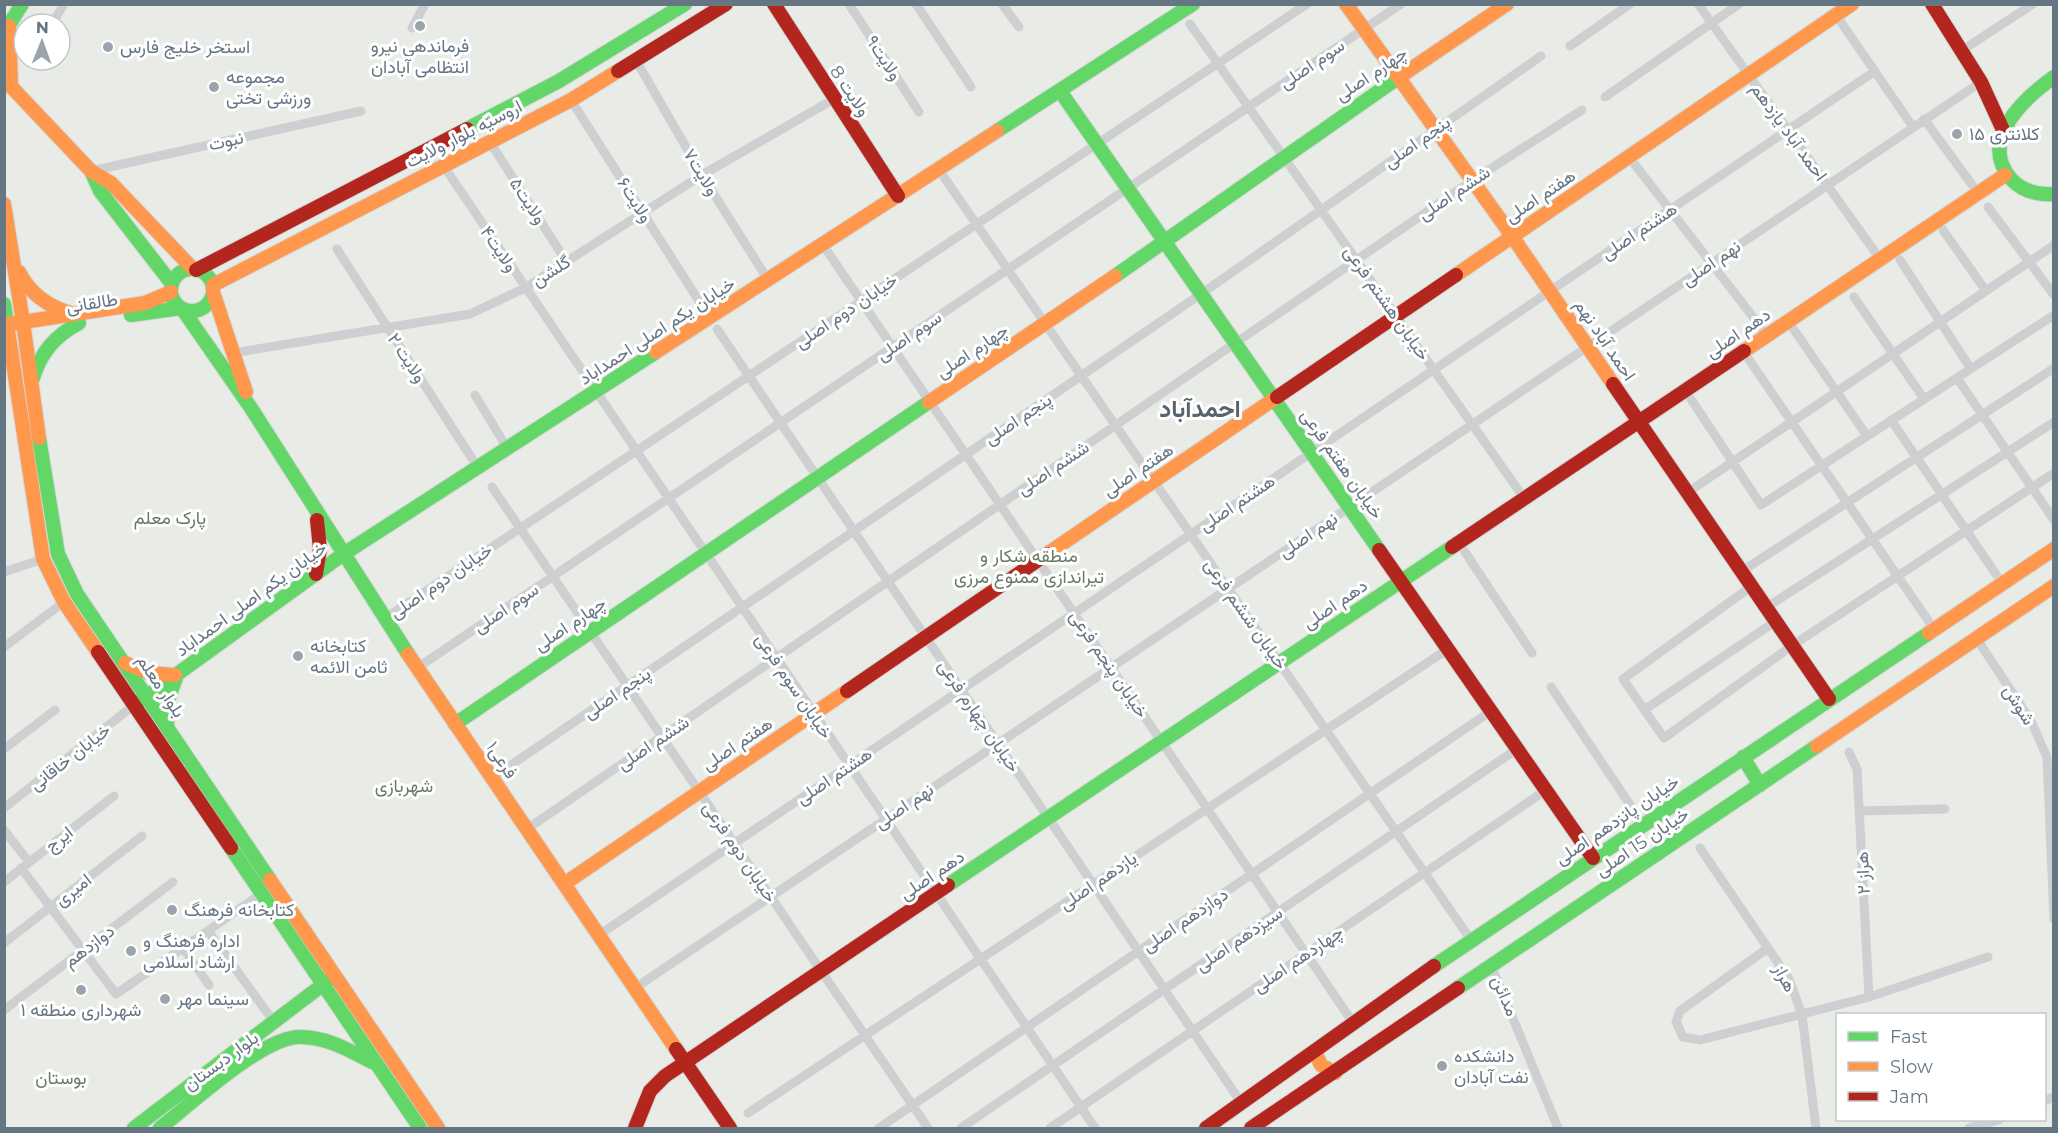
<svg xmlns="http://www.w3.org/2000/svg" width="2058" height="1133" viewBox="0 0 2058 1133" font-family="Montserrat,Vazirmatn,sans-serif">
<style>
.green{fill:#e8ebe6;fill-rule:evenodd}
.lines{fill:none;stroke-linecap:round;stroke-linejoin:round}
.fast-casing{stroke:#d5d6d7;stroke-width:16}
.slow-casing{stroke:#d5d6d7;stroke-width:16}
.jam-casing{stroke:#d5d6d7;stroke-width:16}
.street{stroke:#cecfd0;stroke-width:9}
.fast{stroke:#63d668;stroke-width:14}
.slow{stroke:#ff974d;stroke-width:14}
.jam{stroke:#b3261e;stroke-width:14}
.poi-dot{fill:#99a4ac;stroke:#fff;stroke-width:2}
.labels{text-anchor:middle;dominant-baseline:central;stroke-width:6;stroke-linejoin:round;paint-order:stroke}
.poi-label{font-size:18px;fill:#657683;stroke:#fff;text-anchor:start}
.street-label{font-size:18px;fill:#657683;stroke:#fff}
.park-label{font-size:18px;fill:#687a64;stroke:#fff}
.district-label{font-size:24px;font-weight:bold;fill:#57646e;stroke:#fff}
</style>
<rect width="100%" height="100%" fill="#f9f9f9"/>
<path class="green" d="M5 5H2053V1128H5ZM24 24H60V60H24ZM1838 1014H2044V1120H1838Z"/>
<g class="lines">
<defs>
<path id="fast" d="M4 33 22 4
M2054 77C2023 99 1978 141 2011 179 2022 191 2038 195 2054 194
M1060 91 1379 550
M467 129 559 81 685 4
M997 131 1193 4
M91 171 100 191 172 284
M171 290a21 21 0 1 1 42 0a21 21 0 1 1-42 0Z
M1115 276 1405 73
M4 304 7 324
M183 310 251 408 408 654
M131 315 181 308
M33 378C41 352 55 336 79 323
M39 438 58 554 77 594 270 880
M140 701 342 555 656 352
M455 724 929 402
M167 727 168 700 177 675
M1743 757 1760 785
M231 848 420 1128
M948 885 1452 547
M1434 966 1929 633
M1458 988 1817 746
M134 1128 329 980
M160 1128C191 1104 260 1039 298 1037 325 1036 349 1050 372 1062"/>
<path id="slow" d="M1346 4 1512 236 1613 384
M9 26 11 86
M1405 73 1507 4
M4 79 91 171 111 183 193 269
M4 204 23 322 145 303 171 292
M19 272C30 294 47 306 70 313
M1456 275 1852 4
M213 285 571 100 618 71
M213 292 246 392
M1744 351 2005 175
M656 352 997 131
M929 402 1115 276
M39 438 23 322 7 324 43 559 64 602 98 652
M1047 554 1277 397
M1929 633 2054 549
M408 654 676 1049
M125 663 149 673 175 675
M1817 746 2054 586
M270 880 438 1128
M564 884 847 691
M1315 1052 1321 1065 1335 1073"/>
<path id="jam" d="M774 4 898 196
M1932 4 1981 82 2003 130
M618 71 726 4
M196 270 467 129
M1613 384 1829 699
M1277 397 1456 275
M1452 547 1744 351
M1379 550 1593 858
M316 574 320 549 317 520
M98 652 231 848
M847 691 1047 554
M676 1049 730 1128
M635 1128 650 1091 665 1076 948 885
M1206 1128 1434 966
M1251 1128 1458 988"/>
</defs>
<use href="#fast" class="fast-casing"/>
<use href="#slow" class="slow-casing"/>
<use href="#jam" class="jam-casing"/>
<path class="street" d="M849 4 919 112
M916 4 971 87
M1002 4 1019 27
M1698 4 1880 259
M1836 15 1913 127
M52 24 64 4
M1190 24 1524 498
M412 28 425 4
M1570 46 1630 4
M1961 51 2033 4
M637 62 702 175 768 280
M1605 97 1739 4
M571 100 699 301
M1924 119 1978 193
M490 142 566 261
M1629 157 1767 335
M443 165 1095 1128
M939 170 1471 940
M91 171 361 111
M1988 207 2054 295
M1943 230 1986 291
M823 245 1354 1024
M337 249 478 468
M1900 260 1971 369
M1854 297 1924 399
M1788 321 1867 436
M717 329 1242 1104
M1743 351 1934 629
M233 353 470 314 525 288 702 175 834 99
M1957 378 2054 520
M1685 390 1761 505 2054 315
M475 395 507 448
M1891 420 2002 583
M492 487 928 1128
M1688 492 2054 245
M1459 543 1532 653
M1742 571 2054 368
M4 572 43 559
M1752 586 1623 679 1664 738 1793 645 2054 473
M1767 607 2054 422
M384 619 1307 4
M1977 639 2031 721 2047 757 2054 919
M4 647 64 602
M417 668 1401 4
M1551 687 1643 824
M1644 710 1776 621
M4 749 55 710
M1849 752 1857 769 1869 997
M492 778 1201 294 1541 56
M4 808 134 705
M1860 811 1945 809
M527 829 1473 180 1582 110
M4 830 29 862
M1700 848 1789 979 1802 1015 1816 1128
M21 868 116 994 261 894
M4 882 114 796
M208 931 274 1022
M599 935 1875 71
M4 943 142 836
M183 948 209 985
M1768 948 1680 1011 1676 1022 1683 1037 1700 1040 1869 997 1988 957
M1491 965 1558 1128
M635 988 1981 82
M4 1010 173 882
M2044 1101 2054 1097
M748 1113 1448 649
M879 1128 1491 711
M961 1128 1517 749
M1050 1128 1546 790
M1969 1128 1999 1120"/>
<use href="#fast" class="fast"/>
<use href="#slow" class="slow"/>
<use href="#jam" class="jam"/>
</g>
<g class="poi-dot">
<circle cx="420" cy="26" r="6"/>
<circle cx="108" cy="47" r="6"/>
<circle cx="214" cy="87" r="6"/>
<circle cx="1957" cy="134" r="6"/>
<circle cx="298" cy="656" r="6"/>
<circle cx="172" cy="910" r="6"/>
<circle cx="131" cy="951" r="6"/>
<circle cx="81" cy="990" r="6"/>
<circle cx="165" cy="999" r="6"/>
<circle cx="1442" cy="1066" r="6"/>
</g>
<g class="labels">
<g class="poi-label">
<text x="420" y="46" text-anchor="middle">فرماندهی نیرو<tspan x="420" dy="21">انتظامی آبادان</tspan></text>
<text x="120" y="47">استخر خلیج فارس</text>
<text x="226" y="77">مجموعه<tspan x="226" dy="21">ورزشی تختی</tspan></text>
<text x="1969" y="134">کلانتری ۱۵</text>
<text x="310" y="646">کتابخانه<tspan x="310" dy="21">ثامن الائمه</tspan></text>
<text x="184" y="910">کتابخانه فرهنگ</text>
<text x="143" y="941">اداره فرهنگ و<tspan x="143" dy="21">ارشاد اسلامی</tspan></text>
<text x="177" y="999">سینما مهر</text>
<text x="81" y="1010" text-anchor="middle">شهرداری منطقه ۱</text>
<text x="1454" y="1056">دانشکده<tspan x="1454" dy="21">نفت آبادان</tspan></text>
</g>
<g class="street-label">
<text transform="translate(884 58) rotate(57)">ولایت۹</text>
<text transform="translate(1312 64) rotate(-34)">سوم اصلی</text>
<text transform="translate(1371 74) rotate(-34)">چهارم اصلی</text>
<text transform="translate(850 91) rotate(56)">ولایت 8</text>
<text transform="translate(1789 132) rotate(54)">احمد آباد یازدهم</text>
<text transform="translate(464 134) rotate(-27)">اروسیّه بلوار ولایت</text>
<text transform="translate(226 141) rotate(-13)">نبوت</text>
<text transform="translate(1417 142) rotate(-35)">پنجم اصلی</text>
<text transform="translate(701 172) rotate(59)">ولایت۷</text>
<text transform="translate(1454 193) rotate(-34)">ششم اصلی</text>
<text transform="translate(1540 196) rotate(-34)">هفتم اصلی</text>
<text transform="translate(635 200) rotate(58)">ولایت۶</text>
<text transform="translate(528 201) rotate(57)">ولایت۵</text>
<text transform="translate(1639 231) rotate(-34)">هشتم اصلی</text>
<text transform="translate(499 249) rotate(56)">ولایت۴</text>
<text transform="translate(1711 263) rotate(-34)">نهم اصلی</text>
<text transform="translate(551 271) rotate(-32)">گلشن</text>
<text transform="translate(92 303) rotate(-9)">طالقانی</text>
<text transform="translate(1387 303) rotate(55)">خیابان هشتم فرعی</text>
<text transform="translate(846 311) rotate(-34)">خیابان دوم اصلی</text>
<text transform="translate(657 331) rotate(-33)">خیابان یکم اصلی احمداباد</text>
<text transform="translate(1738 333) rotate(-34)">دهم اصلی</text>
<text transform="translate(909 336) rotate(-34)">سوم اصلی</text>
<text transform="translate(1605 340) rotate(56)">احمد آباد نهم</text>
<text transform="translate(972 351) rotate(-34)">چهارم اصلی</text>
<text transform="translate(407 358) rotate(57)">ولایت ۲</text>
<text transform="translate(1018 419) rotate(-34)">پنجم اصلی</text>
<text transform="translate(1342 464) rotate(55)">خیابان هفتم فرعی</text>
<text transform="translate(1053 468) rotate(-34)">ششم اصلی</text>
<text transform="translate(1138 470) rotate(-34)">هفتم اصلی</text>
<text transform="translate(1237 503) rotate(-34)">هشتم اصلی</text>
<text transform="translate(1308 535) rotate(-34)">نهم اصلی</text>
<text transform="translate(441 581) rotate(-34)">خیابان دوم اصلی</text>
<text transform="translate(251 599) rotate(-36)">خیابان یکم اصلی احمداباد</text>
<text transform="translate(1335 604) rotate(-34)">دهم اصلی</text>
<text transform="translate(506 608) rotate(-34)">سوم اصلی</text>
<text transform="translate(1246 614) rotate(55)">خیابان ششم فرعی</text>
<text transform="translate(570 624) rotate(-34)">چهارم اصلی</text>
<text transform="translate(1109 664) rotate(56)">خیابان پنجم فرعی</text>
<text transform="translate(161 686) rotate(56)">بلوار معلم</text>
<text transform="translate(794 686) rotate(56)">خیابان سوم فرعی</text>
<text transform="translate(617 693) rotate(-34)">پنجم اصلی</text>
<text transform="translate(2019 705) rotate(58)">شوش</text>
<text transform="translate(979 716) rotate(56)">خیابان چهارم فرعی</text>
<text transform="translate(653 743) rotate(-34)">ششم اصلی</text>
<text transform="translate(737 744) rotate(-34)">هفتم اصلی</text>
<text transform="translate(70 757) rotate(-38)">خیابان خاقانی</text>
<text transform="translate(502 760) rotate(56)">فرعی۱</text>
<text transform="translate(834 776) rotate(-34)">هشتم اصلی</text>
<text transform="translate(904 806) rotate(-34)">نهم اصلی</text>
<text transform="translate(1617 820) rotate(-34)">خیابان پانزدهم اصلی</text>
<text transform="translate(59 839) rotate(-38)">ایرج</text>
<text transform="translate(1642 842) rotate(-34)">خیابان 15 اصلی</text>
<text transform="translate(740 852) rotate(56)">خیابان دوم فرعی</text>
<text transform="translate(1863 873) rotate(-93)">هراز ۲</text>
<text transform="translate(932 875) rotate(-34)">دهم اصلی</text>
<text transform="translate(1098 881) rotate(-34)">یازدهم اصلی</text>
<text transform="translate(73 890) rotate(-38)">امیری</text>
<text transform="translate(1185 920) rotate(-34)">دوازدهم اصلی</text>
<text transform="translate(1239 939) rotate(-34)">سیزدهم اصلی</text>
<text transform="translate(89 946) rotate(-37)">دوازدهم</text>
<text transform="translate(1298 959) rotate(-34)">چهاردهم اصلی</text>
<text transform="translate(1785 978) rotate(62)">هراز</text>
<text transform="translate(1505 996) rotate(67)">مدائن</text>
<text transform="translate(221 1061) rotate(-36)">بلوار دبستان</text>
</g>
<g class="park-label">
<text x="170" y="518">پارک معلم</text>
<text x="1029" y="556">منطقه شکار و<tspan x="1029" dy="21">تیراندازی ممنوع مرزی</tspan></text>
<text x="404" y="786">شهربازی</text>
<text x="61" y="1078">بوستان</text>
</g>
<g class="district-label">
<text x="1200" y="408">احمدآباد</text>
</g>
</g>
<rect width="2058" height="1133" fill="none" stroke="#657683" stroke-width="12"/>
<rect x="1836" y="1013" width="210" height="108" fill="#ffffff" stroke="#c1c8cd" stroke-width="1.5"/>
<rect x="1848" y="1032" width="30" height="9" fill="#63d668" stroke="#c1c8cd" stroke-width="1.5"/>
<text x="1890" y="1043" font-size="18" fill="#657683">Fast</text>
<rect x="1848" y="1062" width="30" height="9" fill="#ff974d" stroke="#c1c8cd" stroke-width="1.5"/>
<text x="1890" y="1073" font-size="18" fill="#657683">Slow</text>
<rect x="1848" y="1092" width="30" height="9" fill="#b3261e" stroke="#c1c8cd" stroke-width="1.5"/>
<text x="1890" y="1103" font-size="18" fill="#657683">Jam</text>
<g transform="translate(42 42) rotate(1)"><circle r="28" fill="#ffffff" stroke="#c1c8cd" stroke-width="1.5"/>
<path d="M0-4.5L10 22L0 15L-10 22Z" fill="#99a4ac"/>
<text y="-9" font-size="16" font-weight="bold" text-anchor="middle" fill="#657683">N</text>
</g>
</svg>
